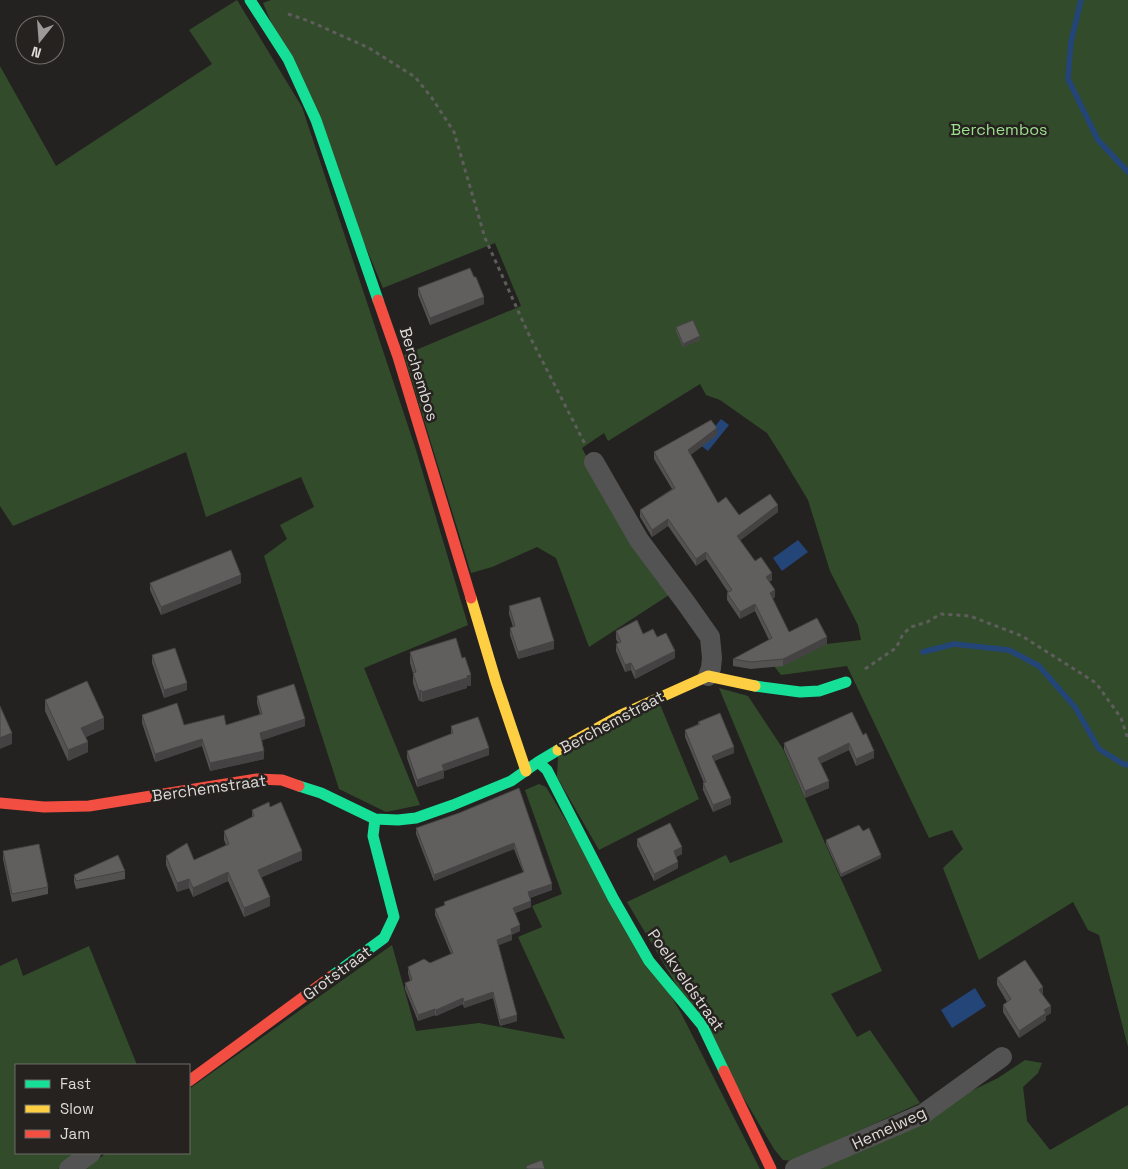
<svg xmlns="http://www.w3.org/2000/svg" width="1128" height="1169" viewBox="0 0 1128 1169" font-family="'Space Grotesk',sans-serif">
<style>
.green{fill:#324c2b}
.water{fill:#244578}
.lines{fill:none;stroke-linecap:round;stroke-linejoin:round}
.stream{stroke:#244578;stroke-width:5.5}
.path{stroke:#5e5d5c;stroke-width:3;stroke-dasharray:4 4;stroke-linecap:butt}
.street{stroke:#545353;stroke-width:20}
.fast{stroke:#16e098;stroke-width:11}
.slow{stroke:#ffcf43;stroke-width:11}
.jam{stroke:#f24e42;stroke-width:11}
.wall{fill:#535251}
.shaded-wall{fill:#444242}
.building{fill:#615f5e;stroke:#444242}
.labels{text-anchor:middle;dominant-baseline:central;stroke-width:5;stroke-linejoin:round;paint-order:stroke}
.park-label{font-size:16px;fill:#9be08b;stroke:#25221f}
.street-label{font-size:16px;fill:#dddad8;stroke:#25221f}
</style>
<rect width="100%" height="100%" fill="#242220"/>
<path class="green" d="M237 0 302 107 416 450 468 625 364 668 420 805 386 812 339 789 264 556 287 539 280 525 314 507 301 477 206 517 186 452 13 526 0 506V66L56 166 212 64 189 30Z
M271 0H1128V1047L1099 935 1088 930 1073 902 979 960 943 868 963 849 952 830 929 838 847 666 781 675 774 666 787 664 827 644 861 640 858 625 830 571 808 500 781 455 767 433 720 400 706 395 700 384 608 441 604 433 582 448 611 504 672 593 589 647 556 558 537 547 492 567 471 573 404 355 521 306 495 243 383 288 263 3Z
M719 688 748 696 783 749 882 971 831 994 857 1037 870 1030 920 1103 792 1161 783 1160 774 1149 627 902 726 855 730 863 783 842Z
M659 702 699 799 599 850 557 777 558 756Z
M539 784 546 787 681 1013 760 1169H86L106 1153H189V1089L392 945 416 1031 479 1023 565 1039 518 937 542 927 532 906 562 894 525 790Z
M89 946 137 1065H16V1153H80L58 1169H0V966L17 958 23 976Z
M1025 1060 1042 1063 1038 1073 1023 1087 1027 1121 1050 1150 1128 1105V1169H810L998 1078Z"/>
<path class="water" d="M721 419 729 425 708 451 700 445Z
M798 540 808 552 782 571 773 558Z
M975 988 986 1006 952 1028 941 1010Z"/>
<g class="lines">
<path class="stream" d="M1081 0 1071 42 1068 79 1098 140 1128 172
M923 652 954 644 1009 650 1039 666 1075 707 1099 749 1125 765 1128 764"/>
<path class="path" d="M288 14 309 21 369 48 415 77 432 98 454 132 485 238 530 337 586 446
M865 669 896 648 903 634 911 627 927 622 941 614 970 616 1022 636 1096 683 1121 718 1128 739"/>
<path class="street" d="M594 462 639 540 686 603 710 637 712 658 711 668 708 676
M69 1169 91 1153
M795 1169 923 1114 1002 1057"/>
<path class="fast" d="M250 0 288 59 316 120 378 300
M755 686 800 692 819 691 846 682
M538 762 547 770 613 898 649 961 702 1025 724 1071
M299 786 321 793 375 819 398 820 416 818 453 805 511 781 538 762 558 750
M332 976 384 938 394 917 373 836 375 819"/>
<path class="slow" d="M471 598 496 682 526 771
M558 750 621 715 708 676 755 686"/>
<path class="jam" d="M378 300 398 357 471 598
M0 803 44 807 89 806 257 779 282 780 299 786
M724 1071 771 1169
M189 1081 332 976"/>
</g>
<path class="wall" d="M418 288 484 304 430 325 418 295Z
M676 327 700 340 683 347 676 331Z
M717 435 690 455 718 503 739 515 778 512 740 540 755 561 772 580 769 582 775 597 772 599 789 632 827 644 783 666 751 669 733 666V659L769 640 755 611 740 619 727 600V593L728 592 706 559 696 566 668 526 652 537 640 517V510L672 489 654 459V452Z
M150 583H241L161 615 150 590Z
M509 606 554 649 518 659 510 635V628L513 627 509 614Z
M616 631 643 634 657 637 675 658 635 679 631 670 625 672 616 651V644L618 643 616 639Z
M410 652 471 686H467V688L422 702 421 701H419L413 683V673L410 663Z
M152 655 187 690 164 698 152 663Z
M257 696 305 726 262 740 264 759 210 771 202 746 155 762 142 723V715L184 725H226L260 714 257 703Z
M45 700 104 729 86 737 88 752 68 761 45 711Z
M698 722 734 753 714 761 731 804 713 812 703 790V783H704L685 737V730L698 724Z
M451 726 489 755 444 771V778L417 787 407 758V751L451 734Z
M863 735 874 758 856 766 849 750 821 763 829 788 805 798 784 750V743Z
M519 788 552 890 530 898 531 907 515 913 520 931 512 934V940L498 945 517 1021 500 1026 493 998 464 1008 463 1004 436 1016 435 1015 418 1021 405 989V983L410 981 408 973V967L430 963 451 954 435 915V909L444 906V902L523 872 514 849 434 881 416 834V828L459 813Z
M270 807 302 860 261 877 270 906 244 917 228 881 193 897 189 888 177 892 166 865V856L194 860 226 845 224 840V831L252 817V810Z
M863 831 881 858 841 877 826 844V840Z
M637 839 682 854 676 857 678 868 654 881 637 846Z
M3 851 48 887V894L12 902 3 859Z
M125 871V879L76 889 74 882V875Z
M997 978 1043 995 1051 1013 1046 1016V1020L1019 1038 1003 1012V1005L1007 1002 997 985Z"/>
<path class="shaded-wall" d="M484 297V304L430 325V318Z
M700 336V340L683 347V344Z
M717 428V435L688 457V450Z
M778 505V512L737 543V536Z
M668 519V526L652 537V530Z
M706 552V559L696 566V559Z
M772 573V580L766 584V577Z
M241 575V583L161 615V607Z
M775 590V597L770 600V593Z
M755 604V611L740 619V612Z
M827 637V644L783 666V659Z
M554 641V649L518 659V652Z
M675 651V658L635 679V671Z
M631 663V670L625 672V665Z
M471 675V686H467V688L422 702V692Z
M187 683V690L164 698V690Z
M421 690V701H419V691Z
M104 718V729L81 739V728Z
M305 719V726L260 741V733Z
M12 733V744L0 749V738Z
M202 739V746L155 762V754Z
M88 742V752L68 761V750Z
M849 743V750L818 765V758Z
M734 747V753L712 762V756Z
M489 748V755L444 771V778L417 787V780L442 765Z
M264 751V759L210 771V763Z
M874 751V758L856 766V759Z
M829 781V788L805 798V791Z
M731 798V804L713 812V805Z
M514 843V849L434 881V875Z
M682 847V854L674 858V851Z
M302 851V860L258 879V870Z
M881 855V858L841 877V874Z
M678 862V868L654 881V874Z
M228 872V881L193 897V888Z
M189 879V888L177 892V883Z
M552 884V890L528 898V892Z
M270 897V906L244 917V908Z
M531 901V907L513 914V908Z
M520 925V931L512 935V934V940L497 946V940L511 929Z
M1043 987V995L1039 997V990Z
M493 992V998L464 1008V1002Z
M463 998V1004L436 1016V1010Z
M1051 1006V1013L1046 1016V1020L1019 1038V1031L1044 1010Z
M435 1009V1015L418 1021V1015Z
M517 1015V1021L500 1026V1020Z"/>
<path class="building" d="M470 268 474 277H476L484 297 430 318 418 288Z
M693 320 700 336 683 344 676 327Z
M711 420 717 428 688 450 718 503 726 497 739 515 770 494 778 505 737 536 755 561 761 557 772 573 766 577 775 590 770 593 789 632 817 618 827 637 783 659 751 662 733 659 772 638 755 604 740 612 727 593 732 590 706 552 696 559 668 519 652 530 640 510 675 488 654 452Z
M231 550 241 575 161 607 150 583Z
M540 597 554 641 518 652 510 628 515 626 509 606Z
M637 620 643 634 653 629 657 637 666 633 675 651 635 671 631 663 625 665 616 644 621 642 616 631Z
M456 638 462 658 465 657 471 675 467 676V678L422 692 421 690 419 691 413 673 416 672 410 652Z
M175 648 187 683 164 690 152 655Z
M87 681 104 718 81 728 88 742 68 750 45 700Z
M294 684 305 719 260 733 264 751 210 763 202 739 155 754 142 715 177 703 184 725 224 715 226 725 262 714 257 696Z
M0 706 12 733 0 738Z
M852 712 863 735 866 733 874 751 856 759 849 743 818 758 829 781 805 791 784 743Z
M720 713 734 747 712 756 731 798 713 805 703 783 706 782 685 730 700 724 698 722Z
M478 717 489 748 442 765 444 770 417 780 407 751 453 733 451 726Z
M519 788 552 884 528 892 531 901 513 908 520 925 511 929 512 934 497 940 517 1015 500 1020 493 992 464 1002 463 998 436 1010 435 1009 418 1015 405 983 412 980 408 967 424 959 430 963 453 953 435 909 445 905 444 902 524 872 514 843 434 875 416 828 459 813Z
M269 802 270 807 281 802 302 851 258 870 270 897 244 908 228 872 193 888 189 879 177 883 166 856 187 843 194 860 229 844 224 831 254 816 252 810Z
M670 823 682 847 674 851 678 862 654 874 637 839Z
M859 825 863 831 869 828 881 855 841 874 826 840Z
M39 844 48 887 12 894 3 851Z
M118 855 125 871 76 881 74 875Z
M1025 960 1043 987 1039 990 1051 1006 1044 1010 1046 1013 1019 1031 1003 1005 1011 999 997 978Z
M542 1160 545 1169H527L526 1166Z"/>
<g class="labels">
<g class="park-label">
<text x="999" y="129">Berchembos</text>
</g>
<g class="street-label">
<text transform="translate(419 374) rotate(73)">Berchembos</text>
<text transform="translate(612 722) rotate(-28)">Berchemstraat</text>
<text transform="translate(209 788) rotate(-8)">Berchemstraat</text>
<text transform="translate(337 973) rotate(-36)">Grotstraat</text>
<text transform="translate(686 980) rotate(55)">Poelkveldstraat</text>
<text transform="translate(889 1128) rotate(-25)">Hemelweg</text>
</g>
</g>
<rect x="15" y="1064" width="175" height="90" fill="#25221f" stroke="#6f6c69"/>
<rect x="25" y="1080" width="25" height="8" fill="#16e098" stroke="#6f6c69"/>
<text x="60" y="1089" font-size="15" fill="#dddad8">Fast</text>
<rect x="25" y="1105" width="25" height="8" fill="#ffcf43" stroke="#6f6c69"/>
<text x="60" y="1114" font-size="15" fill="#dddad8">Slow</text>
<rect x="25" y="1130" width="25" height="8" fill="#f24e42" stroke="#6f6c69"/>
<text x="60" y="1139" font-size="15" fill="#dddad8">Jam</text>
<g transform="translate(40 40) rotate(197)"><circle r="24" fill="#25221f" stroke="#6f6c69"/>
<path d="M0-4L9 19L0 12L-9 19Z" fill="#9c9a98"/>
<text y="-8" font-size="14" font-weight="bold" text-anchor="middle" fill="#dddad8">N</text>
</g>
</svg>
